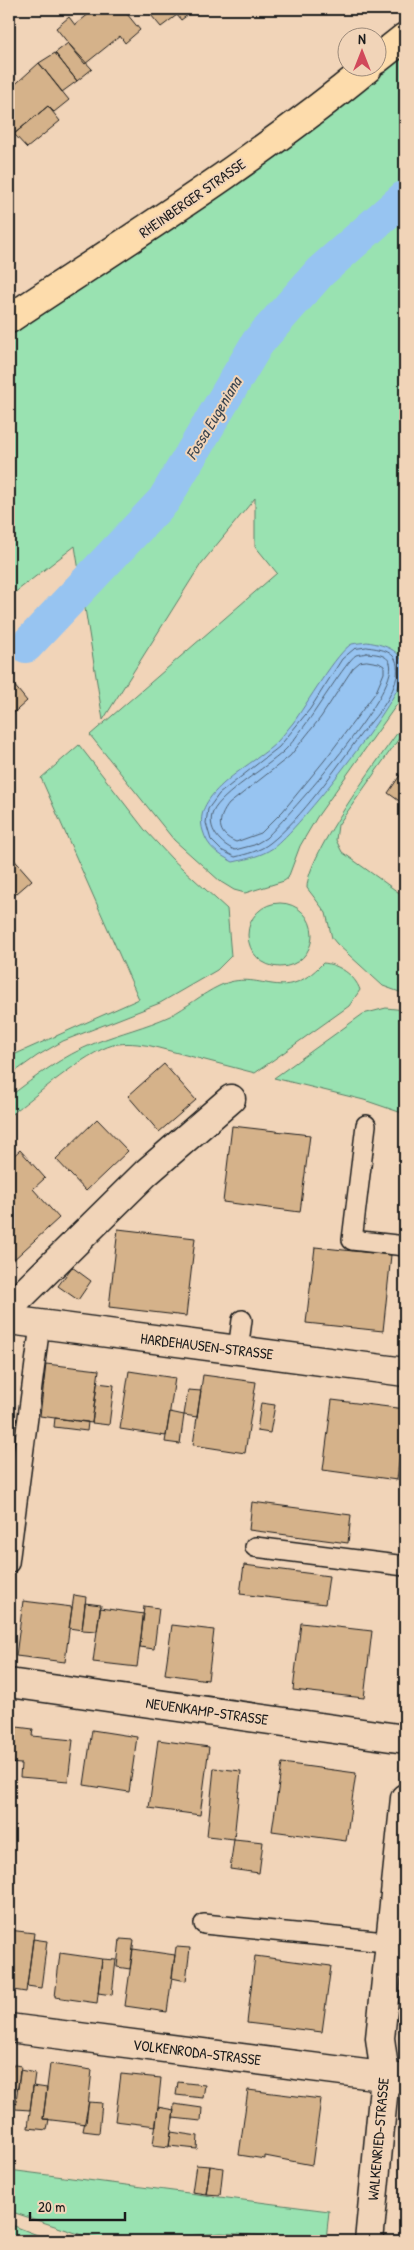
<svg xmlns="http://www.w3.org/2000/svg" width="414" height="2250" viewBox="0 0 414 2250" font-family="'Patrick Hand',sans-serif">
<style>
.green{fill:#99e2b1;stroke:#5a7f66}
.water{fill:#97c4f1;stroke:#66819c}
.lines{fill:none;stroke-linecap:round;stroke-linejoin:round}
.shore{stroke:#4d5f71;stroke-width:1}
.canal{stroke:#97c4f1;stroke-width:34}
.building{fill:#d5b28a;stroke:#1c1c1c}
.lane-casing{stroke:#1c1c1c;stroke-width:22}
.street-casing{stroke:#1c1c1c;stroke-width:31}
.primary-casing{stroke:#1c1c1c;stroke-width:31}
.lane{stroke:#f1d4b8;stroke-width:19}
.street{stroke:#f1d4b8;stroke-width:28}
.primary{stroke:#fddcac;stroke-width:28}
.labels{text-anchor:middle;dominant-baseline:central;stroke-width:4;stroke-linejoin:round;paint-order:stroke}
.street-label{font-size:15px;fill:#1c1c1c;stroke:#f1d4b8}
.water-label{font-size:16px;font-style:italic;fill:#3b4651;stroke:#f1d4b8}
</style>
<rect width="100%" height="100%" fill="#f1d4b8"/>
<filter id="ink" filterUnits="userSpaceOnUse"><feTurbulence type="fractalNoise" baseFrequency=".02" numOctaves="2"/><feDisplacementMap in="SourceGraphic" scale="10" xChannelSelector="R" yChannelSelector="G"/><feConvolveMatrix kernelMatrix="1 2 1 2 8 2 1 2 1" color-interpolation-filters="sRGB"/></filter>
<g filter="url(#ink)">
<path class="green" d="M405 36V693L317 817 300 846 288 878 284 881 245 893 234 890 221 882 174 840 90 735 277 573 255 546V498L201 564 103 720 75 546 9 597V319Z
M405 722V730L338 825 336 840 342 852 405 897V994L383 986 337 944 332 938 326 913 307 888C307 853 383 754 405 722Z
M79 745 145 830 172 859 227 909 231 956 217 970 160 1003 63 1041 37 1056 9 1076V1057L139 999 41 778Z
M248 935a32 32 0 1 1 64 0a32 32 0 1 1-64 0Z
M323 963C338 964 355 975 360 990L349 1006 255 1073 151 1046C139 1044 126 1042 113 1045 84 1053 35 1097 9 1116V1097C36 1076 63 1056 95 1043 120 1033 146 1027 170 1016 187 1007 202 994 219 986 261 966 281 1008 323 963Z
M386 1008 405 1010V1114L364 1100 274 1078 363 1014Z
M9 2170 329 2211 326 2240 221 2233 127 2241 101 2239 85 2236 9 2211Z
M9 2224 53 2241H9Z"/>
<path class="water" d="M367 642C386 645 407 651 403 675 398 703 298 830 273 848 261 856 247 859 233 862 218 854 208 848 203 831 191 793 252 766 276 743 282 737 287 730 293 723 305 707 338 650 352 644 356 643 362 643 367 642Z"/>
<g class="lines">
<path class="shore" d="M367 647C379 649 395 650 397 665 399 676 394 687 389 697 382 710 370 723 361 734 337 767 301 819 270 843 260 851 247 854 235 857L221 850 211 840 206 823 208 809 219 794 279 747 310 709 342 659 354 649Z
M367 653C375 654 387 654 390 663 400 692 290 814 266 838L254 845 235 850C221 845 206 828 213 812 221 794 267 767 283 752 290 746 296 737 302 729 313 716 347 660 356 655 359 654 364 654 367 653Z
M367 661 379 663 384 666V673L376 692 324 761 283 811 261 833 236 842C216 834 217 819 229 804L290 756 321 717 353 668 360 662Z"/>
<path class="canal" d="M26 646 164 500 258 342 320 272 405 197"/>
</g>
<path class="building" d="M95 9H123L140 30 125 43 120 36 85 64 56 28 69 17 75 25Z
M146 9H172L177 15 161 27Z
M172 9H196L181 20Z
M68 43 92 69 77 81 55 53Z
M55 53 77 81 62 92 39 63Z
M39 63 69 100 54 112 48 106 14 134 9 127V90Z
M48 106 60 121 27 148 14 134Z
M9 679 27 701 9 717Z
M405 768V805L388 793Z
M10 855 32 880 9 900V856Z
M164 1064 196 1100 159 1132 128 1096Z
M97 1119 128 1151 86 1191 56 1159Z
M232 1126 310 1135 300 1212 223 1202Z
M20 1150 45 1178 33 1189 59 1218 11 1262 9 1260V1160Z
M118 1229 195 1238 186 1316 109 1307Z
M315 1247 391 1255 383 1331 306 1323Z
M72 1267 91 1281 78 1300 58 1286Z
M46 1364 99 1370 92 1423 40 1416Z
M129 1371 175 1378 166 1436 120 1429Z
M203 1375 256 1382 245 1453 193 1445Z
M97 1383 114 1385 109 1425 92 1423Z
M188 1390 201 1391 197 1417 184 1415Z
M332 1400 405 1409 397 1480 323 1470Z
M261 1403 275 1405 270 1433 257 1431Z
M170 1412 184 1415 180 1444 165 1442Z
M9 1415 20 1425 9 1437Z
M55 1418 88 1422 87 1431 54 1427Z
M252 1502 351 1515 348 1543 249 1530Z
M244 1565 329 1576 325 1604 240 1594Z
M74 1595 86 1597 82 1630 69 1628Z
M23 1601 72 1607 65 1662 16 1656Z
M85 1603 101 1605 97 1631 82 1630Z
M144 1606 159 1608 154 1649 140 1647Z
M100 1608 144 1614 137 1667 93 1662Z
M301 1623 372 1631 364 1698 293 1690Z
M172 1625 214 1630 208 1680 165 1674Z
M9 1726 33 1729 32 1736 73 1740 68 1781 20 1777 21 1764 9 1763Z
M92 1730 137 1737 129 1792 84 1785Z
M158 1740 209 1747 200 1815 149 1808Z
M282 1763 356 1773 346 1841 272 1831Z
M214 1768 241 1771 234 1839 207 1836Z
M234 1839 263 1842 259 1873 230 1869Z
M9 1930 34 1933 26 1992 13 1990 12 1993 9 1992Z
M33 1939 47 1941 41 1988 27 1986Z
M120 1939 134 1940 130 1969 117 1967Z
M176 1947 190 1948 186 1981 172 1978Z
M133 1949 175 1955 167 2012 125 2006Z
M60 1953 102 1959 97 2003 55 1997Z
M255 1956 331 1966 322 2032 247 2023Z
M102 1959 116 1960 112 1995 98 1993Z
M9 2064 21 2066 18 2089 10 2088 9 2095Z
M50 2064 92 2070 86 2124 43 2119Z
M20 2070 35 2073 30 2110 15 2109Z
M121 2074 161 2078 156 2126 115 2121Z
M178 2082 205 2085 203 2098 176 2095Z
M33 2086 47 2088 43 2119H49L47 2130 28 2128Z
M248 2090 321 2099 312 2165 265 2156V2159L239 2155Z
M89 2102 102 2103 99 2133 83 2131Z
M174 2104 202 2108 201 2121 173 2118Z
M158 2107 174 2110 169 2147 153 2145Z
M171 2132 198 2136 197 2149 169 2146Z
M196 2165 210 2166 206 2194 192 2192Z
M210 2166 223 2168 220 2195 206 2194Z"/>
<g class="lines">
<defs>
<path id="lane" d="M366 1125 352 1240 405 1246
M238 1350 242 1320
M255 1547 405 1566
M9 1563 40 1325
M204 1924 405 1944"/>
<path id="street" d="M9 1308 146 1173 231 1099
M9 1320 405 1372
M9 1683 405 1739
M9 2028 405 2079
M369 2241 385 2076 380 2038 405 1798"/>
<path id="primary" d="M376 60 405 37
M9 319C131 238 255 161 368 68"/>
</defs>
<use href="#lane" class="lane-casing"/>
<use href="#street" class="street-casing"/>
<use href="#primary" class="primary-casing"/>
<use href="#lane" class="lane"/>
<use href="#street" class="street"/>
<use href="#primary" class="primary"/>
</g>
</g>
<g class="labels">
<g class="street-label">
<text transform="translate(192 198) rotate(-35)">RHEINBERGER STRASSE</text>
<text transform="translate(207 1346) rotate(7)">HARDEHAUSEN-STRASSE</text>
<text transform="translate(207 1711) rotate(8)">NEUENKAMP-STRASSE</text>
<text transform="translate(197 2052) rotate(7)">VOLKENRODA-STRASSE</text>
<text transform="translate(378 2139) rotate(-85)">WALKENRIED-STRASSE</text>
</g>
<g class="water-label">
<text transform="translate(213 418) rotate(-59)">Fossa Eugeniana</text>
</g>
</g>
<rect width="414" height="2250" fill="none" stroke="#f1d4b8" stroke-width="30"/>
<rect x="15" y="15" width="384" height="2220" fill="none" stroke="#1c1c1c" stroke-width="2" filter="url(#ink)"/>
<g transform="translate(362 52)"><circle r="24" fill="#f1d4b8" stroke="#9c8a7a"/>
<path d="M0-4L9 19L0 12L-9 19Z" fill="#d1495b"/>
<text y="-8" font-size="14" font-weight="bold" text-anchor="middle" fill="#1c1c1c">N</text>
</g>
<path d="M30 2212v8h95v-8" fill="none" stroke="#1c1c1c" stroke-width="2.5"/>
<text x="38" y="2212" font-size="15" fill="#1c1c1c" stroke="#f1d4b8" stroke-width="4" paint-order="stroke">20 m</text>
</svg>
